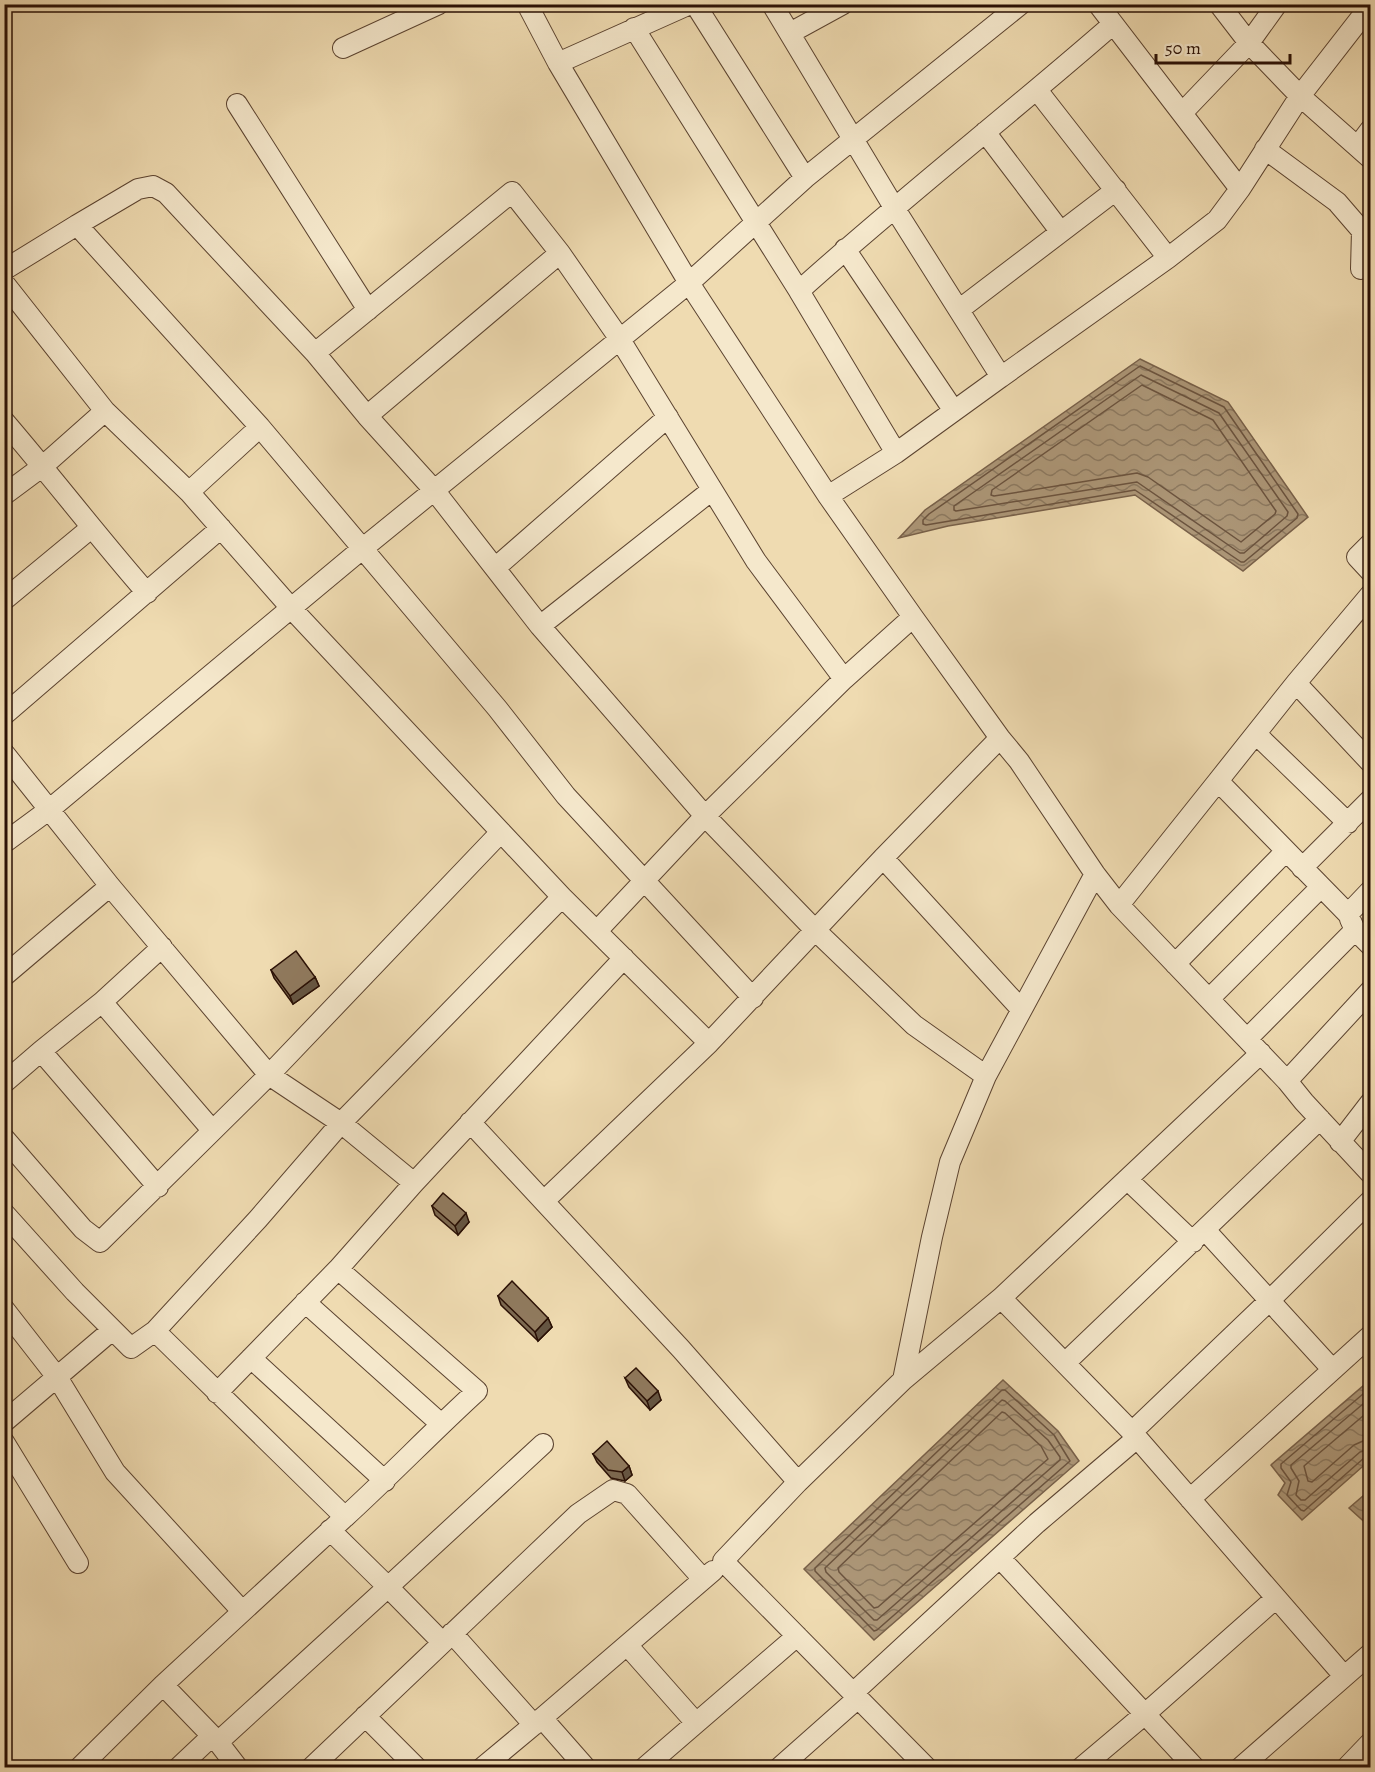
<svg xmlns="http://www.w3.org/2000/svg" width="1375" height="1772" viewBox="0 0 1375 1772" font-family="Alegreya,serif">
<style>
.water{fill:url(#water-waves);stroke:#786049;stroke-width:1.5}
.lines{fill:none;stroke-linecap:round;stroke-linejoin:round}
.shore{stroke:#6b533e;stroke-width:1.5}
.minor-casing{stroke:#5b4330;stroke-width:22}
.minor{stroke:#f5e8cc;stroke-width:20}
.wall{fill:#7c6951;stroke:#2a1005;stroke-width:1.5}
.shaded-wall{fill:#655542;stroke:#2a1005;stroke-width:1.5}
.building{fill:#907a5e;stroke:#2a1005;stroke-width:1.5}
</style>
<defs>
<pattern id="water-waves" width="16" height="10" patternUnits="userSpaceOnUse" patternTransform="scale(1.5)"><rect width="16" height="10" fill="#ac9677"/><path d="M0 5q4-4 8 0t8 0" fill="none" stroke="#8c7960"/></pattern>
</defs>
<rect width="100%" height="100%" fill="#efdbb1"/>
<filter id="stains"><feTurbulence type="fractalNoise" baseFrequency=".00333" numOctaves="4"/><feColorMatrix values="0 0 0 0 .2 0 0 0 0 .09 0 0 0 0 .02 0 0 0 .5 -.17"/></filter>
<radialGradient id="worn" r=".72"><stop offset=".6" stop-color="#630" stop-opacity="0"/><stop offset="1" stop-color="#630" stop-opacity=".3"/></radialGradient>
<path class="water" d="M1140 359 1228 402 1308 517 1243 571 1135 495 948 526 899 538 925 510Z
M1003 1380 1058 1431 1079 1461 874 1640 804 1569Z
M1370 1380V1460L1302 1520 1278 1495 1285 1483 1271 1465Z
M1370 1490V1527L1349 1508Z"/>
<g class="lines">
<path class="shore" d="M1140 366 1224 407 1298 514 1297 518 1244 562H1241L1135 490 926 525 923 524V520L929 514Z
M1141 375 1219 413 1288 512 1287 516 1244 553H1240L1137 482 956 511 954 510V506Z
M1142 385 1213 420 1276 511 1275 514 1241 542 1148 477 1137 473 994 496 991 495 992 490Z
M1370 1388 1281 1464V1468L1291 1482 1287 1495 1301 1510 1304 1511 1364 1458 1370 1456
M1002 1390H1005L1054 1435 1070 1461 877 1630 874 1631 815 1571V1568Z
M1370 1398 1291 1465V1468L1299 1481 1296 1495 1301 1500H1305L1360 1452 1370 1449
M1002 1400 1005 1401 1048 1440 1060 1457V1460L877 1620H874L826 1572 825 1568Z
M1370 1410 1304 1466 1308 1481 1312 1482 1354 1445 1363 1441 1370 1440
M1002 1412 1005 1413 1041 1446 1048 1459 878 1607 874 1608 839 1572 838 1568Z"/>
<defs>
<path id="minor" d="M527 4 558 63 689 283 828 496 913 617 1000 738 1019 761 1095 874 1119 905 1287 1081 1304 1102 1370 1173
M695 4 805 178
M772 4 895 209 1001 377 896 453 828 496
M1277 4 1249 43 1300 96 1370 158
M634 28 799 291
M790 33 843 4
M343 48 439 4
M558 63 690 4
M1037 90 1168 258
M237 104 368 310
M1182 113 1249 43 1219 4
M985 132 1060 231
M1358 146 1370 130
M1265 149 1337 202 1362 231 1361 269
M1240 189 1300 96 1370 6
M77 225 138 189 153 186 166 193 315 353
M845 249 954 411
M4 270 77 225 260 427
M4 283 105 411 189 492 291 608 501 832 562 897 709 1043 883 858 1000 738
M960 309 1116 190
M1001 377 1168 258 1217 220 1240 189 1098 4
M367 416 315 353 512 192 560 253
M4 421C53 478 98 537 147 593
M896 453 799 291C901 199 1009 115 1112 25
M189 492 260 427 497 708 566 796 753 998
M4 495 43 466 105 411
M1370 544 1357 557 1370 571
M495 568 668 417
M1370 595 1296 683 1218 781 1348 914 1370 891
M4 600 91 528
M540 626 712 490
M844 679 756 561 619 338 560 253 367 416 434 490 540 626 705 816 816 931 914 1025 986 1076 1095 874
M1296 683 1370 762
M4 715 221 528
M1256 734 1348 823
M4 753 110 886 269 1075 341 1123 414 1183
M4 843 50 809 362 549 689 283 805 178 1021 4
M883 858 1021 1009
M1302 868 1370 800
M1119 905 1218 781
M1350 919 1355 930 1370 945
M597 931 705 816 844 679 913 617
M162 947 102 1002 212 1130
M1175 964 1286 851
M4 976 110 886
M1209 999 1321 887
M1247 1039 1355 930
M41 1051 102 1002
M1261 1053 1001 1298 1132 1432 1344 1676
M986 1076 950 1162 932 1237 903 1380 1001 1298
M1287 1081 1370 991
M4 1083 41 1051 158 1187
M470 1122 681 1349 798 1482 903 1380
M4 1138 83 1229 100 1242 269 1075 501 832
M1340 1142 1370 1103
M1128 1180 1193 1242
M544 1201 709 1043
M4 1213 75 1292 131 1348 155 1331
M1206 1231 1332 1369
M338 1269 414 1183 624 958
M305 1302 441 1424
M4 1309 57 1377 115 1472 242 1611
M251 1358 385 1481
M1065 1363 1320 1119
M217 1393 338 1269 477 1391C432 1432 390 1476 345 1517
M4 1422 111 1331
M1132 1432 1269 1301 1370 1201
M4 1442 78 1563
M798 1482 723 1561 853 1693 1037 1523 1137 1438
M1190 1499 1370 1336
M1000 1558 1195 1768
M452 1633 534 1725
M442 1642 388 1587 543 1444
M627 1645 696 1723
M163 1685 218 1742 238 1768
M853 1693 927 1768
M365 1716 417 1768
M542 1718 713 1571
M218 1742 388 1587 330 1530
M79 1768 163 1685 345 1517 155 1331 258 1219 341 1123 562 897
M178 1768 212 1736
M311 1768 578 1514 613 1490 627 1494 703 1579
M482 1768 542 1718 586 1768
M644 1768 797 1636
M779 1768 858 1698
M1081 1768 1145 1714 1276 1598
M1240 1768 1370 1654
M1346 1768 1370 1743"/>
</defs>
<use href="#minor" class="minor-casing"/>
<use href="#minor" class="minor"/>
</g>
<path class="wall" d="M271 970 315 977 319 986 293 1004 274 978Z
M432 1206 469 1222 458 1235 435 1215Z
M498 1296 548 1318 552 1327 538 1341 501 1305Z
M625 1378 661 1400 650 1410 629 1387Z
M593 1454 629 1466 632 1475 625 1481 611 1478 597 1462Z"/>
<path class="shaded-wall" d="M315 977 319 986 293 1004 290 996Z
M466 1213 469 1222 458 1235 455 1226Z
M548 1318 552 1327 538 1341 535 1332Z
M658 1391 661 1400 650 1410 647 1401Z
M629 1466 632 1475 625 1481 622 1472Z"/>
<path class="building" d="M296 951 315 977 290 996 271 970Z
M443 1193 466 1213 455 1226 432 1206Z
M512 1281 548 1318 535 1332 498 1296Z
M636 1368 658 1391 647 1401 625 1378Z
M607 1441 629 1466 622 1472 608 1470 593 1454Z"/>
<rect width="1375" height="1772" fill="none" stroke="#efdbb1" stroke-width="24"/>
<rect x="6" y="6" width="1363" height="1760" fill="none" stroke="#2a1005" stroke-width="3"/>
<rect x="12" y="12" width="1351" height="1748" fill="none" stroke="#2a1005" stroke-width="1.5"/>
<path d="M1156 54v9h134v-9" fill="none" stroke="#2a1005" stroke-width="3"/>
<text x="1165" y="54" font-size="18" fill="#2a1005" stroke="#f5e8cc" stroke-width="4.5" paint-order="stroke">50 m</text>
<rect width="100%" height="100%" filter="url(#stains)"/>
<rect width="100%" height="100%" fill="url(#worn)"/>
</svg>
